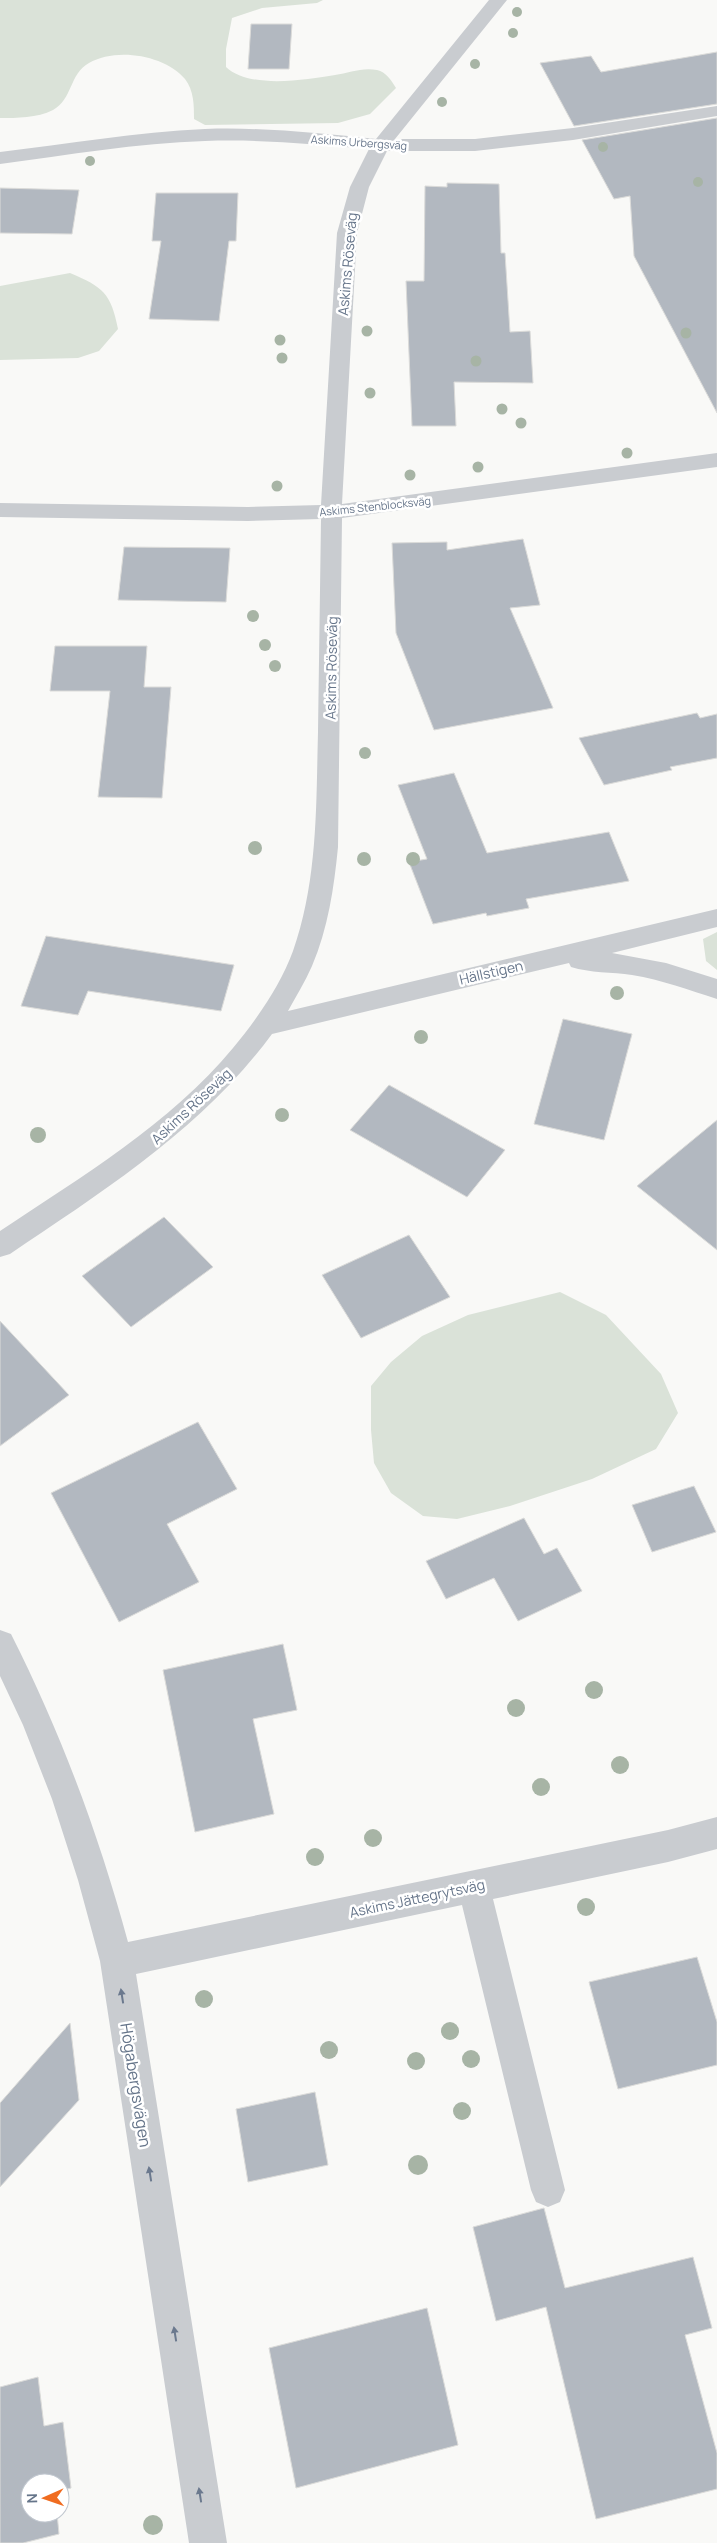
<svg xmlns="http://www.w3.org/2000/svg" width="717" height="2543" viewBox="0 0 717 2543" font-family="Manrope,sans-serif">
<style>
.green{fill:#dae2d8}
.building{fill:#b2b8c0;stroke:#dbdbd9}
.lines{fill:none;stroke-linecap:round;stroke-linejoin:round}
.minor{fill:#c9ccd0;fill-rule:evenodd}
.tree{fill:#a7b4a5}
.oneway{fill:#6b798e}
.labels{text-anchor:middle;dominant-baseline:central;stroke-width:5;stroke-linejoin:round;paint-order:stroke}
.far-street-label{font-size:11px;fill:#66758a;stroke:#fff}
.street-label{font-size:14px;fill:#66758a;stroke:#fff}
.near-street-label{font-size:16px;fill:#66758a;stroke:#fff}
</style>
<rect width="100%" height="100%" fill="#f9f9f7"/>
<path class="green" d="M0 0H323L317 3 262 8 232 18 226 49V67C249 89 305 80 335 75 349 73 362 67 377 70 386 72 391 80 396 88L370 114 338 123 205 125 194 119C194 105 194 91 185 79 165 55 116 47 89 63 69 74 73 99 53 110 37 118 17 118 0 118Z
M70 273C103 287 111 293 118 329L99 351 78 358 0 360V286Z
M717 932V970L706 961 703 939Z
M560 1292 606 1315 661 1374 678 1413 656 1449 592 1479 510 1506 457 1519 423 1516 391 1493 374 1463 371 1430V1386L391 1362 422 1336 468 1315Z"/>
<path class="building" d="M251 24H292L289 69H248Z
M717 52V104L574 126 540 63 591 56 601 72Z
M717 118V413L634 256 630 196 614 199 582 140Z
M447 183 499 184 501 253H505L510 332 530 331 533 383 454 382 456 426H412L406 281H424L425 186 447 187Z
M0 188 79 190 72 234 0 233Z
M156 193H238L236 241H229L219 321 149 319 161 241H152Z
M523 539 540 605 510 608 553 708 434 730 396 633 392 543 447 542V550Z
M124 547 230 548 226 602 118 600Z
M55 646H147L144 687H171L162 798 98 797 110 691H50Z
M697 713 700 718 717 714V758L670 767 672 770 604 785 579 738Z
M454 773 487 853 609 832 629 881 526 899 529 908 487 916 486 913 433 924 409 862 427 859 398 785Z
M46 936 234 965 221 1011 88 991 78 1015 21 1006Z
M563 1019 632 1034 604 1140 534 1124Z
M389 1085 505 1150 467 1197 350 1130Z
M717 1120V1250L637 1186Z
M164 1217 213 1267 131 1327 82 1276Z
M409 1235 450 1297 361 1338 322 1275Z
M0 1321 69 1395 0 1446Z
M198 1422 237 1489 167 1524 199 1582 119 1622 51 1493Z
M694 1486 716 1532 652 1552 632 1505Z
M524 1518 544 1554 557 1548 582 1591 518 1621 494 1578 446 1599 426 1561Z
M283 1644 297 1710 253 1719 274 1814 195 1832 163 1670Z
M697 1957 717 2022V2065L618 2089 589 1982Z
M70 2023 79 2100 0 2187V2103Z
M315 2092 328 2165 248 2182 236 2109Z
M544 2208 565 2288 693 2257 712 2328 685 2335 717 2453V2489L596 2519 546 2307 496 2321 473 2227Z
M427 2308 458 2445 296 2488 269 2348Z
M38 2377 44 2426 63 2422 71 2488 60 2491V2483H30V2513H57L59 2534 23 2543H0V2387Z"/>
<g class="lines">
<path class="minor" d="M489 0H507L395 139H475L573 128 717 106V116L573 140 475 151H387L369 187 357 233 342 504 717 453V467L342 518 338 847C334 888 328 928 312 966 305 982 296 996 288 1011L717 909V927L612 953 666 963 717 979V999C689 990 662 980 632 975 612 972 590 973 571 967L569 963 272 1034C203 1128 105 1190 10 1254L0 1257V1231C81 1177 170 1124 233 1048 257 1019 280 986 293 951 318 880 316 805 318 732 319 661 320 590 321 519L248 521 0 517V503L248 507 321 505 337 233 350 187 369 149C314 144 260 139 205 141 137 143 68 155 0 164V152C68 144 136 132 205 129 262 127 319 133 376 139Z
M0 1630 11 1634C61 1733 99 1835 128 1942L668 1830 717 1817V1849L668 1862 493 1899 565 2190 560 2202 548 2207 536 2202 531 2190 462 1905 136 1974 227 2543H189L100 1961 78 1880 52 1799 23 1725 0 1676Z"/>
</g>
<g class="tree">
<circle cx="517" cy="12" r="5"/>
<circle cx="513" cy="33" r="5"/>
<circle cx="475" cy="64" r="5"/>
<circle cx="442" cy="102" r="5"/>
<circle cx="603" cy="147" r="5"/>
<circle cx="90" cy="161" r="5"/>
<circle cx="698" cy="182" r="5"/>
<circle cx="367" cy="331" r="5.5"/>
<circle cx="686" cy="333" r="5.5"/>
<circle cx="280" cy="340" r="5.5"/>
<circle cx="282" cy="358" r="5.5"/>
<circle cx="476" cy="361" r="5.5"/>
<circle cx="370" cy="393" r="5.5"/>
<circle cx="502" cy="409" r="5.5"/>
<circle cx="521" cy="423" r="5.5"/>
<circle cx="627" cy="453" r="5.5"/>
<circle cx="478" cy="467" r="5.5"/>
<circle cx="410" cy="475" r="5.5"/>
<circle cx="277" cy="486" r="5.5"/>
<circle cx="253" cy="616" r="6"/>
<circle cx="265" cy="645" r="6"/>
<circle cx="275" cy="666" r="6"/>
<circle cx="365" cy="753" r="6"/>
<circle cx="255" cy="848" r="7"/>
<circle cx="364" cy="859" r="7"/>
<circle cx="413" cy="859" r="7"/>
<circle cx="617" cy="993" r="7"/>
<circle cx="421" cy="1037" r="7"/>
<circle cx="282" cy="1115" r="7"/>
<circle cx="38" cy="1135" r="8"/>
<circle cx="594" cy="1690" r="9"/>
<circle cx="516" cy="1708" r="9"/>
<circle cx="620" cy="1765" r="9"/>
<circle cx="541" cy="1787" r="9"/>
<circle cx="373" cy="1838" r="9"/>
<circle cx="315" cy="1857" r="9"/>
<circle cx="586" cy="1907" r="9"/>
<circle cx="204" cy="1999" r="9"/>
<circle cx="450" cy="2031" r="9"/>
<circle cx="329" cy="2050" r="9"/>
<circle cx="471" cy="2059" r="9"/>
<circle cx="416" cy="2061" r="9"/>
<circle cx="462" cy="2111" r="9"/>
<circle cx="418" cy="2165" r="10"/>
<circle cx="153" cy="2525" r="10"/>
</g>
<defs><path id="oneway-solid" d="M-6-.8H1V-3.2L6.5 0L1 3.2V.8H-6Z" transform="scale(1.25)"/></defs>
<g class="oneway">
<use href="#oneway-solid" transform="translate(122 1996) rotate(-99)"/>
<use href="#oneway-solid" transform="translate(150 2174) rotate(-99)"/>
<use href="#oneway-solid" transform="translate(175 2334) rotate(-99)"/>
<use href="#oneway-solid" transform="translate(200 2495) rotate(-99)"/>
</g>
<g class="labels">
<g class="far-street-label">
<text transform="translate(359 142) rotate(4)">Askims Urbergsväg</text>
<text transform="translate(375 506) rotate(-6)">Askims Stenblocksväg</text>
</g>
<g class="street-label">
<text transform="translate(347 264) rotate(-85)">Askims Röseväg</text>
<text transform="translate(331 668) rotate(-89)">Askims Röseväg</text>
<text transform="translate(491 972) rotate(-13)">Hällstigen</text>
<text transform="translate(191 1106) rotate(-43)">Askims Röseväg</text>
<text transform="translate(417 1898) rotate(-12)">Askims Jättegrytsväg</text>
</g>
<g class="near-street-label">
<text transform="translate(136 2085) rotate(81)">Högabergsvägen</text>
</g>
</g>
<g transform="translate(45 2498) rotate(268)"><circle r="24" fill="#ffffff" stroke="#c2c8d0"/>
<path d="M0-4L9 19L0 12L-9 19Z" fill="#f06c20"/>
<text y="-8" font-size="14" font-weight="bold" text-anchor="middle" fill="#66758a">N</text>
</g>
</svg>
